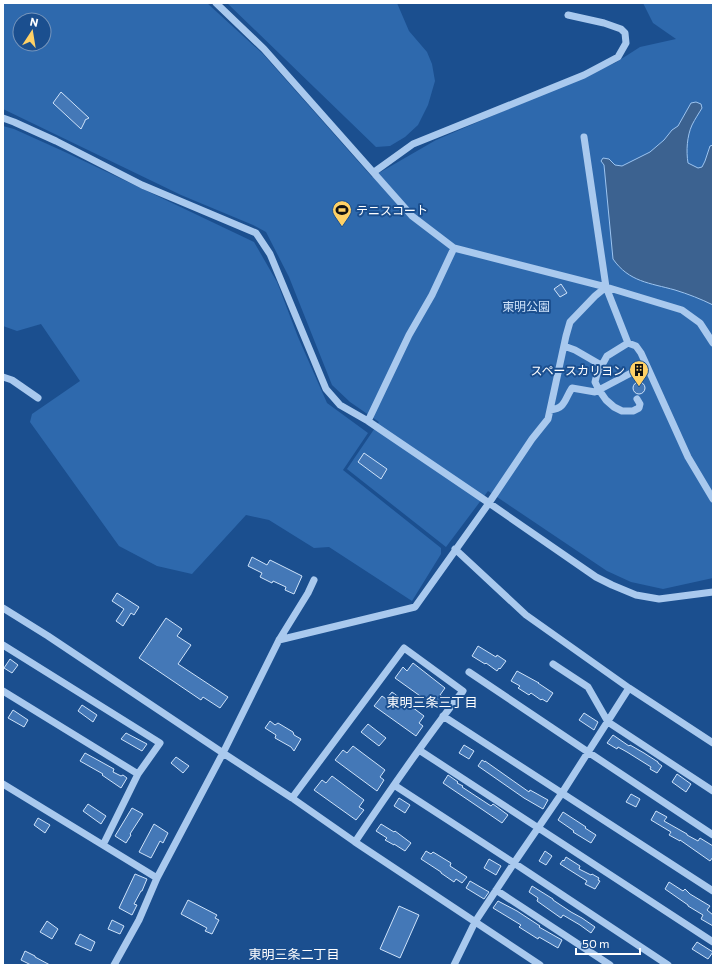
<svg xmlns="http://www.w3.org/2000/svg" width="716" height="968" viewBox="0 0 716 968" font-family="Commissioner,'Noto Sans JP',sans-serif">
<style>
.green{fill:#2e69ad;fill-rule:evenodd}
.water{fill:#3c6290;stroke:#9cc4f0}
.building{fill:#4478b7;stroke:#cfe3fa}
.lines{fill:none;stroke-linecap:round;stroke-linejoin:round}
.minor{stroke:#a9c9ee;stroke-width:7}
.labels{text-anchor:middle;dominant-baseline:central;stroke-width:4;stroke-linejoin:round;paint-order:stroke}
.poi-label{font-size:12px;fill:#fff;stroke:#1b4f8f;text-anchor:start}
.park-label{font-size:12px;fill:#cfe3fa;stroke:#1b4f8f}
.neighbourhood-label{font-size:13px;fill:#fff;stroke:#1b4f8f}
</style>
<rect width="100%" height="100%" fill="#1b4f8f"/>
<path class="green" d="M3 3H207L263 54 372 177 436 140 615 63 640 47 676 39 653 23 643 3H713V578L663 589 631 582 607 571 488 491 446 547 347 469 379 422 350 402 332 385 289 277 266 232 253 225 181 195 3 109ZM20 20H44V44H20Z
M227 3H397L409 31 427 52 432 64 435 81 428 105 418 125 405 137 390 146 376 147Z
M3 126 14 129 65 152 254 242 277 282 298 337 327 403 368 433 343 470 441 548V554L412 601 329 547 314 548 269 520 246 515 192 574 157 566 119 546 30 422 32 414 80 381 41 324 17 331 3 326Z"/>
<path class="water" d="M696 102 701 104 702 108C699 113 695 119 692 125 687 136 686 151 688 163L698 168 702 167 705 161 710 146 713 145V305C701 299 688 294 675 290 650 283 629 282 613 259L604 165 601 161 603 158 609 159 615 165 622 166 650 152 664 140 672 130 678 126 691 103Z"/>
<path class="building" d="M61 92 89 118 85 120V121L81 129 53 103Z
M561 284 567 293 560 297 554 289Z
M633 388a6 6 0 1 1 12 0a6 6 0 1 1-12 0Z
M364 453 387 469 381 479 358 462Z
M252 557 267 565 270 560 302 576 294 594 285 590 286 587 273 581 272 583 260 577 262 573 248 566Z
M117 593 139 607 134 615 131 613 123 626 116 621 124 609 112 601Z
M166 618 182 629 177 636 191 645 178 664 228 697 220 708 203 697 201 700 139 658Z
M478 646 496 657 497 655 506 661 500 669 499 668 497 671 486 663 485 664 472 656Z
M10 659 18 665 12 673 4 668Z
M413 663 445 688 440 695 445 698 437 708 395 678 403 667 407 671Z
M517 671 539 683H538L553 693 547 702 542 699 541 700 531 693 529 695 518 688 520 686 511 681Z
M392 692 424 716 419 723 423 726 416 736 374 706 382 696 386 699Z
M82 705 97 715 93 722 78 711Z
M13 710 28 720 24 727 8 718Z
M584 713 598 722 594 730 579 720Z
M270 721 275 725 278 723 293 732 294 735 301 739 294 751 291 747 275 738 276 735 265 728Z
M368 724 386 738 379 746 361 732Z
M126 733 147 744 142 751 121 739Z
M613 735 629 746 630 745 644 753 658 762V763L662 766 657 773 650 769 651 767 627 752 618 747 617 749 607 743Z
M464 745 474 751 469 759 459 753Z
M353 746 385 770 380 777 384 780 377 791 335 760 343 750 347 753Z
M85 753 114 769 113 772 121 776 123 775 127 778 121 788 102 775 103 774 80 761Z
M176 757 189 766 183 773 171 763Z
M482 760 485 762V761L529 792 530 790 548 800 543 809 524 798 478 766Z
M677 774 691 784 686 792 672 782Z
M448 775 458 782 457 783 463 786 462 787 491 806 493 804 508 815 502 823 483 810 443 783Z
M332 776 364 800 359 807 364 810 356 820 314 790 322 780 326 783Z
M631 794 640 799 636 807 626 802Z
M399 798 410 805 405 813 394 806Z
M88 804 106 816 101 824 83 811Z
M132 808 143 814 130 834 131 835 126 843 115 836Z
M656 811 667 817 664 821 687 834V835L698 841 700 838 713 846V857L710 861 680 840V841L669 835 671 832 651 820Z
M563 812 586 827 585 828 596 835 591 843 573 832 574 831 558 820Z
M38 818 50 825 45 833 34 825Z
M154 824 168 833 163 843 160 841 151 858 139 852Z
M381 824 394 832 395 831 411 843 405 851 394 844V845L385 840 387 838 376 831Z
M426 851 431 854 433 852 451 863 450 866 467 877 462 883 456 879 454 882 441 873V872L421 859Z
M545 851 552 856 546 865 539 861Z
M566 857 580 866 579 869 591 875 592 874 599 878 598 880 600 881 595 889 585 884 587 881 560 864 563 860 564 861Z
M489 859 501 866 496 875 484 868Z
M135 874 147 879 142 891H141L134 904 137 905 132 915 119 908Z
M470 881 489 892 484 899 466 888Z
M669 882 683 891 685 889 690 894 710 906 707 910 713 915V926L701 919 703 915 688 906V905L665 889Z
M532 886 553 899V900L571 912 582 918 595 927 591 933 580 925 563 915 561 918 537 901 538 898 529 892Z
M188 900 217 915 215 918 219 920 212 934 205 931 207 928 181 914Z
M498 901 517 911 540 926 539 927 562 940 558 948 539 937 538 939 519 927 521 925 493 908Z
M399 906 419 915 400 958 380 949Z
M112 920 124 926 120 934 108 929Z
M47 921 58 929 52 939 40 932Z
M80 934 95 942 91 951 75 944Z
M697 942 713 952 708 959 692 949Z
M25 951 35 956V957L50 965H31L21 960Z"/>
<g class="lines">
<path class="minor" d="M216 3 264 49 412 216 454 248 606 287 682 310 700 323 713 343
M3 118 14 122 56 141 142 185 256 233 270 254 326 389 340 405 368 421 489 503 596 577 612 585 636 595 659 599 713 592
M584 137 606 287 628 343 636 346 641 353 688 457 713 499
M374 172 413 144 584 75 618 57 626 43 625 33 621 29 604 23 568 15
M628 343 607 356 597 374 595 382 599 390 606 400 614 407 622 411H633L639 408 640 404 637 399
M564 346 575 350 601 365
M3 377 12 380 38 398
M550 410C566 408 564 400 572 388L595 392 646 365
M368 421 409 335 432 295 454 248
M455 549 526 615 629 688 713 743
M3 608 48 636 223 753 292 798 355 842 540 965
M279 640 415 607 489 503 532 439 548 419 566 336 570 322 595 296 606 287
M3 645 160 743 138 774 103 845
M553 664 588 687 608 722 713 791
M469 672 588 752 713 835
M3 691 138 774
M443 716 713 891
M419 750 713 942
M3 784 157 878
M394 785 514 863 668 965
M292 798 404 648 463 691C425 739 390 790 355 842
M496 890 610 965
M114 965 139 920 157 878 223 753 279 640 308 593 314 580
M454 965 475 922 514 863 562 793 629 688"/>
</g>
<defs>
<symbol id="stadium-pin" viewBox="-11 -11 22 30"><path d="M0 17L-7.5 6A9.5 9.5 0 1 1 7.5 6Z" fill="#ffd166" stroke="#1b4f8f"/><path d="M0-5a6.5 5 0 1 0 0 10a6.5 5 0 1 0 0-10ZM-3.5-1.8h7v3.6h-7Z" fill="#111"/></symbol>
<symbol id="building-pin" viewBox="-11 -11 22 30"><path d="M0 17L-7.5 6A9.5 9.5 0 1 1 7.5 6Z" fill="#ffd166" stroke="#1b4f8f"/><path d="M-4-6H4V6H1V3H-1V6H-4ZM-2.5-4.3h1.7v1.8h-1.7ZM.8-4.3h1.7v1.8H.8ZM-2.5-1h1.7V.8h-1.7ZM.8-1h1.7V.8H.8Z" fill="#111"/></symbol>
</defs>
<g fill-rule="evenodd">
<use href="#stadium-pin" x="331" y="199" width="22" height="30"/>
<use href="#building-pin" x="628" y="359" width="22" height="30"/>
</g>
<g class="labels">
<g class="poi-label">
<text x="356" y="210">テニスコート</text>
<text x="625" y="370" text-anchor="end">スペースカリヨン</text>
</g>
<g class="park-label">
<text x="526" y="306">東明公園</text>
</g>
<g class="neighbourhood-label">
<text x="432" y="702">東明三条三丁目</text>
<text x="294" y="954">東明三条二丁目</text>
</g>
</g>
<rect width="716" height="968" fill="none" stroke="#ffffff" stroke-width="8"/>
<g transform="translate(32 32) rotate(12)"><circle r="19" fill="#1b4f8f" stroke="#7695bc"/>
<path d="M0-3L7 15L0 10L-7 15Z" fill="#ffd166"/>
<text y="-6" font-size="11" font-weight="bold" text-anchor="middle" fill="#ffffff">N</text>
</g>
<path d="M576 948v6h64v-6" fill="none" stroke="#ffffff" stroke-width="2"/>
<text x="582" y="948" font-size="12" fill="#ffffff" stroke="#1b4f8f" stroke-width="3" paint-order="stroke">50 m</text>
</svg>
